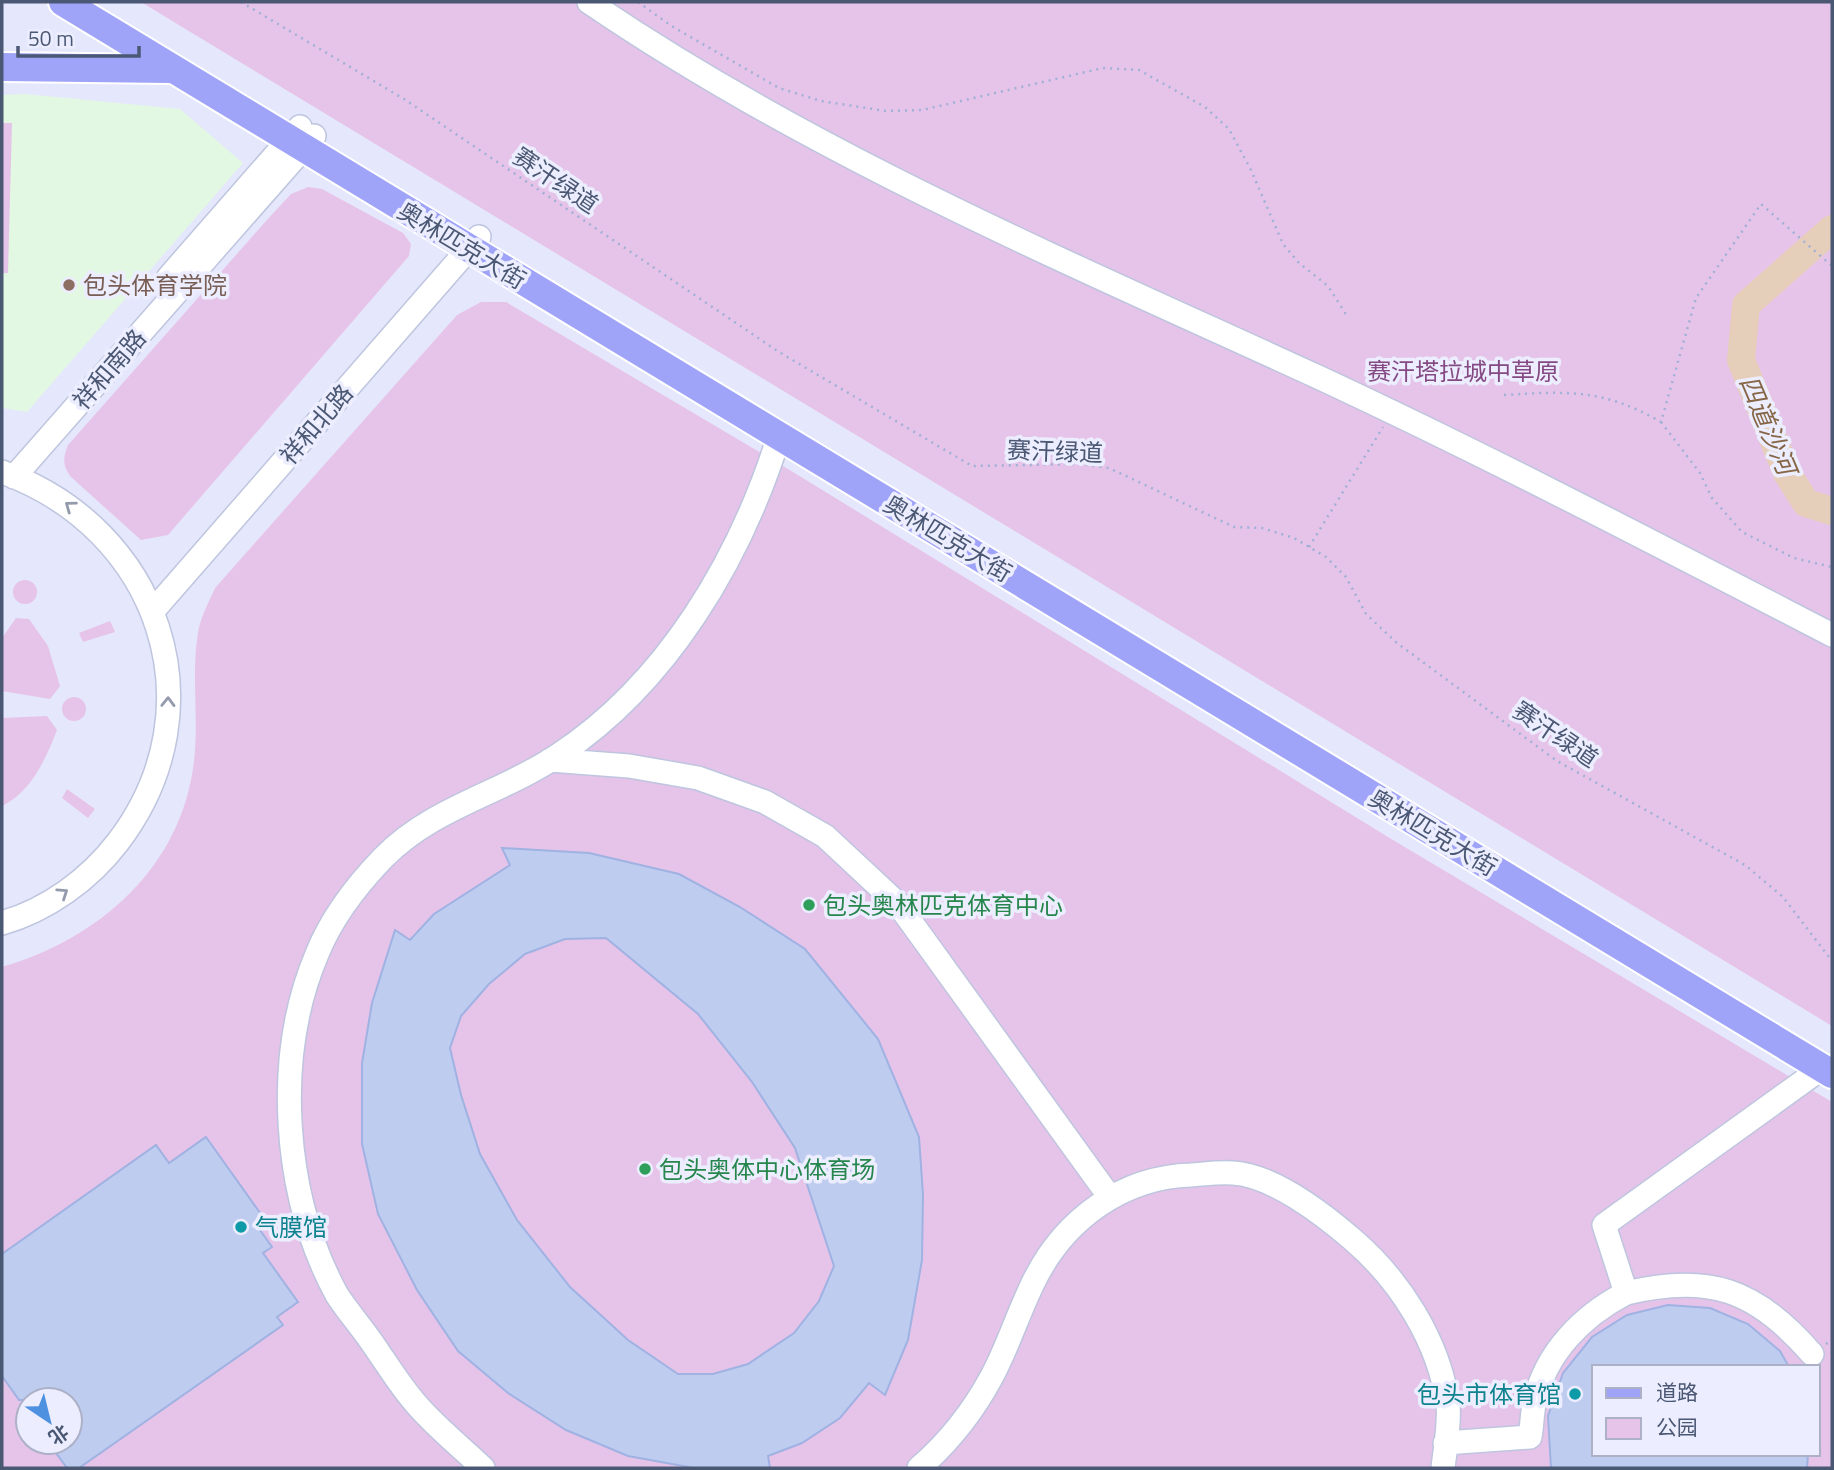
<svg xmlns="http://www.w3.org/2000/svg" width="1834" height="1470" viewBox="0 0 1834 1470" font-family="'Titillium Web','Noto Sans SC',sans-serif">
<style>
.education{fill:#e3f8e2}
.green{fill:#e6c4e9;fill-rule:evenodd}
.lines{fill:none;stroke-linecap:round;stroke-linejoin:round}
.river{stroke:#e5ceba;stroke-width:28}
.building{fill:#beccf0;stroke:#9fb2e2;stroke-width:2;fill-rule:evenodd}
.minor-casing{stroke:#bec5de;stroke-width:26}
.major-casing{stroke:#fff;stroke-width:32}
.path{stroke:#a1b0d5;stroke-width:2.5;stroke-dasharray:2 5;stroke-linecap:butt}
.minor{stroke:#fff;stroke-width:23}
.major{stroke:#a0a4f8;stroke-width:28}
.oneway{stroke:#939bac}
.education-dot{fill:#8d6e63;stroke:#ecedfe;stroke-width:2.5}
.leisure-dot{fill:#2e9e5b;stroke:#ecedfe;stroke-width:2.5}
.culture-dot{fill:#0f9aa8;stroke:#ecedfe;stroke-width:2.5}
.labels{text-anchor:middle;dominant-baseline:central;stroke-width:7;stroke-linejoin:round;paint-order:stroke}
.street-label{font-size:24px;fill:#4b5874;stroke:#ecedfe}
.education-label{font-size:24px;fill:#785e54;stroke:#ecedfe;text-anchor:start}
.park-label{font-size:24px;fill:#854983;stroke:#ecedfe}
.leisure-label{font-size:24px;fill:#27864d;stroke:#ecedfe;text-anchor:start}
.culture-label{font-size:24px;fill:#0d838f;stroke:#ecedfe;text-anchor:start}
.water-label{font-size:26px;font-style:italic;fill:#866646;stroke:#ecedfe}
</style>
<rect width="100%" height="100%" fill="#e5e7fc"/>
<path class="education" d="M25 94 180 109 243 163 27 412 2 408V95Z"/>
<path class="green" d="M141 2H1832V1026Z
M2 123H12L8 273H2Z
M308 187 322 189 403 233 411 244 409 256 168 535 141 540 71 477C62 465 63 458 68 445L266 221 291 194Z
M481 302H506L793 472 1388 837 1832 1102V1468H2V967C99 939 182 867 194 761 199 720 191 673 198 633 200 618 209 602 215 588L457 315ZM1594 1367H1818V1454H1594ZM28 1400H70V1442H28Z
M13 592a12 12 0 1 1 24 0a12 12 0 1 1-24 0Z
M16 618 29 619 48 646 60 686 50 699 2 691V638Z
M110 621 115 632 83 642 79 633Z
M62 709a12 12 0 1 1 24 0a12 12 0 1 1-24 0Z
M47 716 57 730C46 759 31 792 2 806V718Z
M67 789 95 809 88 818 62 798Z"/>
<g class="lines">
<path class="river" d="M1832 229 1746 305 1741 360 1787 473 1806 503 1832 511"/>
</g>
<path class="building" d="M502 848 589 853 679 874 740 907 805 949 878 1039 919 1137 923 1195 922 1260 908 1340 885 1395 869 1383 840 1418 802 1443 768 1456 770 1468H694L628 1456 566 1430 508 1393 458 1351 417 1290 378 1214 362 1144V1063L372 1003 395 930 410 940 434 914 510 865ZM606 938 698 1014 752 1082 795 1148 834 1266 819 1301 794 1333 748 1364 713 1374H678L628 1340 570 1287 517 1220 480 1154 461 1095 450 1048 461 1016 489 984 525 954 565 939Z
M206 1137 268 1224 260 1230 272 1247 263 1253 298 1302 277 1317 283 1325 79 1468H67L48 1442H70V1400H19L2 1376V1254L156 1145 169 1163Z
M1668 1305 1710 1308 1748 1324 1780 1351 1789 1367H1594V1454H1808L1807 1468H1551L1548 1416 1563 1373 1592 1337 1627 1315Z"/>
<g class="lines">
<defs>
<path id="minor" d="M589 2C815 156 1070 263 1318 377 1492 458 1662 547 1832 635
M168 278 300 127
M2 472C159 528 221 707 118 842 89 880 47 910 2 923
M14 477 314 136
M152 612 479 237
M550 760 629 766 698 778 765 802 825 836 898 904 1109 1196
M1812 1354C1756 1289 1708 1273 1626 1293L1604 1225 1822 1068
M1445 1443 1530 1437C1532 1426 1532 1415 1534 1404 1545 1353 1582 1316 1626 1293
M483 1468C462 1448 437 1428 417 1405 399 1385 384 1359 368 1337 358 1323 346 1309 337 1295 283 1196 273 1058 317 954 331 919 357 885 383 858 433 807 500 794 557 756 667 684 740 560 779 436
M919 1468C949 1442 972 1413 991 1378 1008 1347 1018 1313 1034 1281 1064 1220 1122 1177 1191 1175 1205 1174 1219 1172 1233 1173 1272 1175 1323 1214 1352 1239 1400 1280 1439 1341 1448 1405 1450 1424 1445 1449 1443 1468"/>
<path id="major" d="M63 2 1832 1074
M2 67 170 69"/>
</defs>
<use href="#minor" class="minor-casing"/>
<use href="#major" class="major-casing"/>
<path class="path" d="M241 2 404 99 779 352 972 466 1081 464 1109 468 1234 527 1262 528 1294 538 1326 557 1346 577 1366 614 1397 643 1557 761 1745 865 1783 897 1832 961
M638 2 670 25 779 88 821 101 886 111 922 110 1103 68 1139 70 1205 107 1229 129 1251 170 1283 244 1299 263 1328 286 1347 316
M1504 395C1568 391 1604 389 1661 422L1696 298 1761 204 1832 266
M1661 422 1700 473 1712 498 1742 532 1794 558 1832 567
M1309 547 1383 427
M1826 1344 1832 1340"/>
<use href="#minor" class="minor"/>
<use href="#major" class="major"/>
</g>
<defs><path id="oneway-chevron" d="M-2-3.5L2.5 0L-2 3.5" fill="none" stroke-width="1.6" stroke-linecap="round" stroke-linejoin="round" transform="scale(1.75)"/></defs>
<g class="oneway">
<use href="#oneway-chevron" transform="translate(70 506) rotate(-144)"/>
<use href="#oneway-chevron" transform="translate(168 702) rotate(-89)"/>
<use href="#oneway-chevron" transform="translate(63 893) rotate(-34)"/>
</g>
<circle class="education-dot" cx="69" cy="285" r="7"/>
<g class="leisure-dot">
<circle cx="809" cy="905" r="7"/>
<circle cx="645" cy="1169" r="7"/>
</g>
<g class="culture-dot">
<circle cx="241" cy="1227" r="7"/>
<circle cx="1575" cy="1394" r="7"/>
</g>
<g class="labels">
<g class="street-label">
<text transform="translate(556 180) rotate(34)">赛汗绿道</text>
<text transform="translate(462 245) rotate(31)">奥林匹克大街</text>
<text transform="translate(109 369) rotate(-49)">祥和南路</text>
<text transform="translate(316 424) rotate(-49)">祥和北路</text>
<text transform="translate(1055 451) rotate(2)">赛汗绿道</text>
<text transform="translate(948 538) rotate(31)">奥林匹克大街</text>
<text transform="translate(1556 734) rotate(34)">赛汗绿道</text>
<text transform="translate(1433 832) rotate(31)">奥林匹克大街</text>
</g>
<g class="education-label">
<text x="83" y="285">包头体育学院</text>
</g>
<g class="park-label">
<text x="1463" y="371">赛汗塔拉城中草原</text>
</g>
<g class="leisure-label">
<text x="823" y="905">包头奥林匹克体育中心</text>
<text x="659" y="1169">包头奥体中心体育场</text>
</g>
<g class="culture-label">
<text x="255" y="1227">气膜馆</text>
<text x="1561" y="1394" text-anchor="end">包头市体育馆</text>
</g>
<g class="water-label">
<text transform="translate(1768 425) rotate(67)">四道沙河</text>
</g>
</g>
<rect width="1834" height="1470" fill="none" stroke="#4b5874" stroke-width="7"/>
<rect x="1592" y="1365" width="228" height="91" fill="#ecedfe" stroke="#acb1c7" stroke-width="2"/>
<rect x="1606" y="1388" width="35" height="10" fill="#a0a4f8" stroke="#acb1c7" stroke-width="2"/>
<text x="1656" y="1400" font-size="21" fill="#4b5874">道路</text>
<rect x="1606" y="1418" width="35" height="21" fill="#e6c4e9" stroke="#acb1c7" stroke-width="2"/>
<text x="1656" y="1435" font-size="21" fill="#4b5874">公园</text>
<g transform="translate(49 1421) rotate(145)"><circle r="33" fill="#ecedfe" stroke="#acb1c7" stroke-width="2"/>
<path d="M0-5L12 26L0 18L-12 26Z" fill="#4f91e1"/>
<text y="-10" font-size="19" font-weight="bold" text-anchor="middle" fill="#4b5874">北</text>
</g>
<path d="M18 46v10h121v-10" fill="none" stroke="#4b5874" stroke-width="3.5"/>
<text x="28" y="46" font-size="21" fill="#4b5874" stroke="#ecedfe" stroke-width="5" paint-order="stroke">50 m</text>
</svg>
